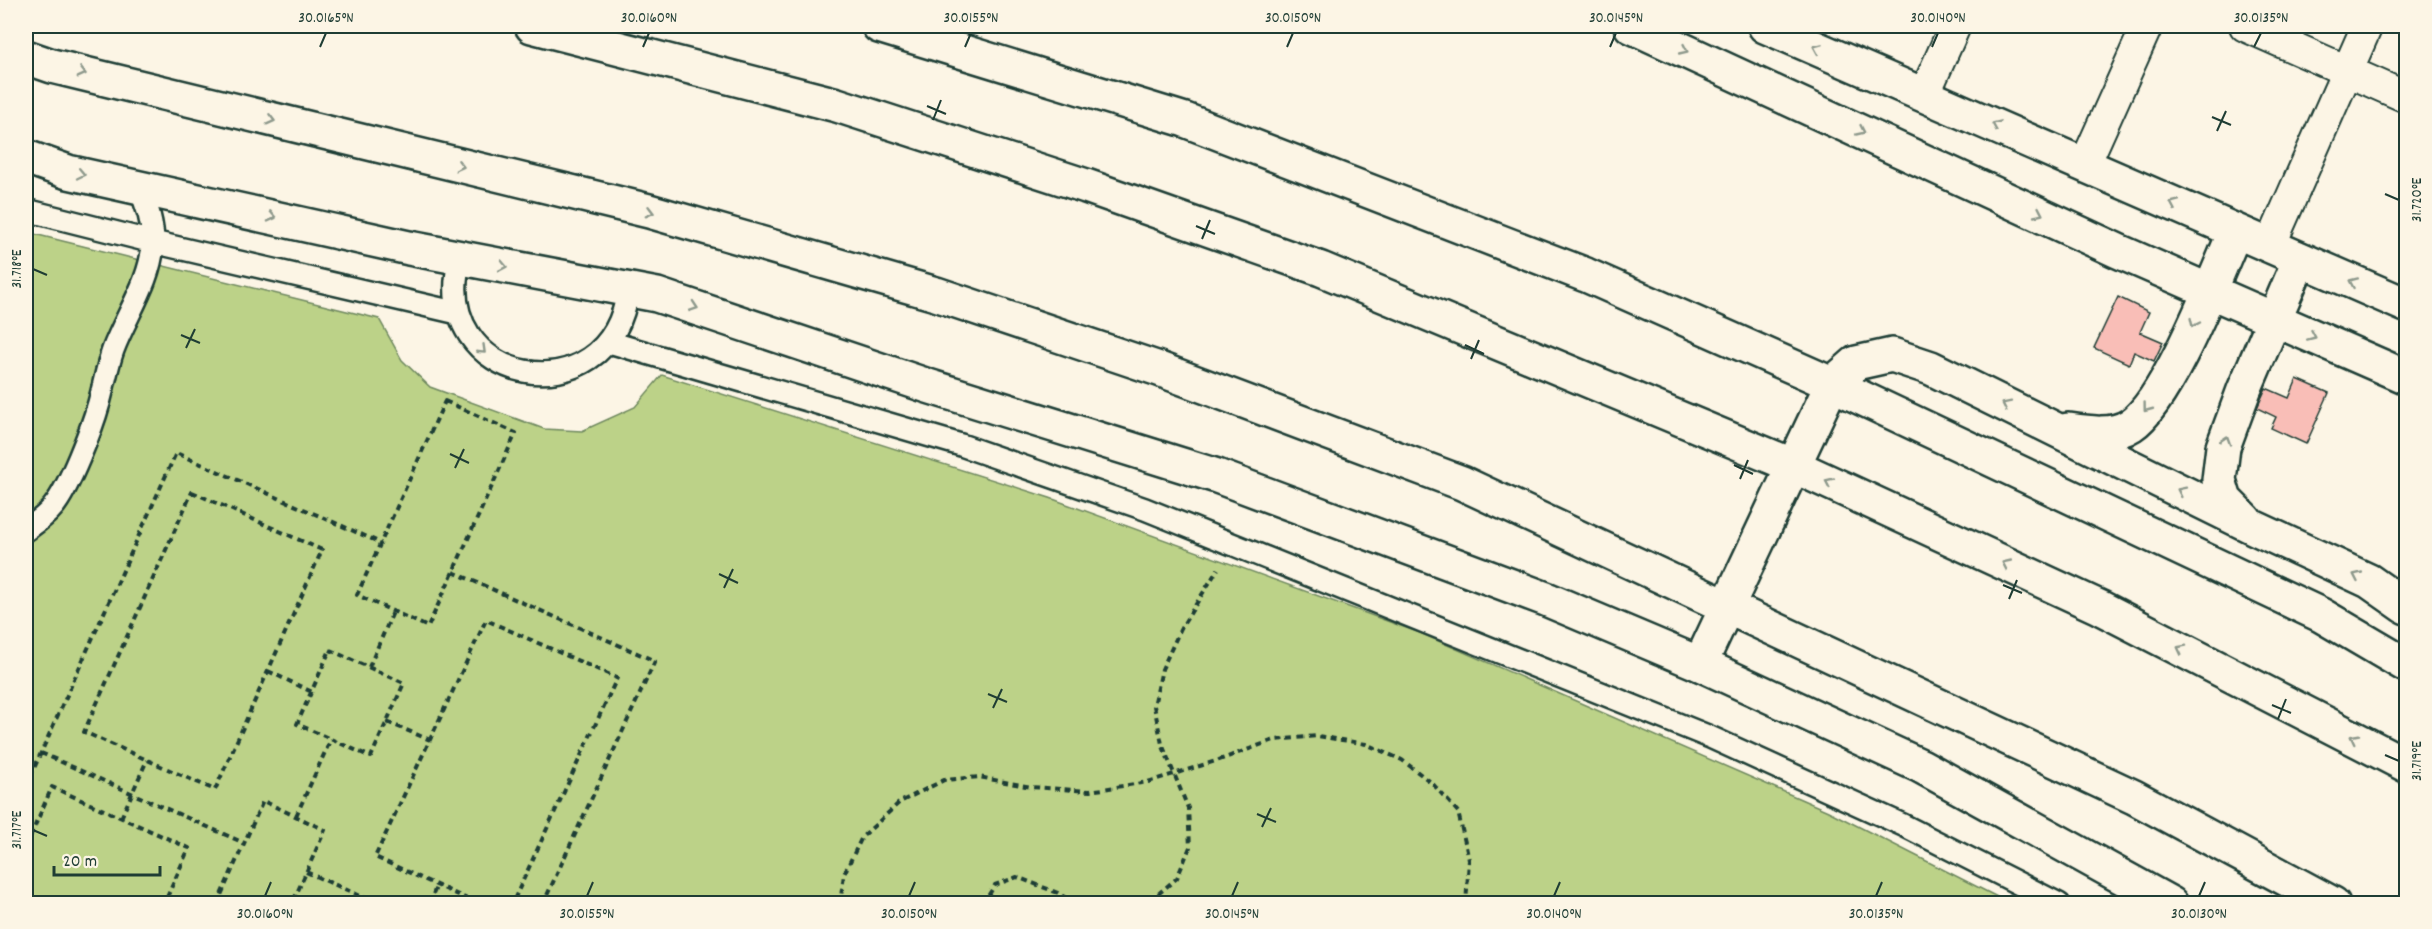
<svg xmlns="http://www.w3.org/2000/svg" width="2432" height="929" viewBox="0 0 2432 929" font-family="Dekko,sans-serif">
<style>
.green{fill:#bcd288;stroke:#6e885e;stroke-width:1.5}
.building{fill:#f9beb7;stroke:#1f3d34;stroke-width:1.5}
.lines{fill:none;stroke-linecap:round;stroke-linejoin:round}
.service-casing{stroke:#1f3d34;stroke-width:26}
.pedestrian-casing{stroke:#1f3d34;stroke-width:34}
.minor-casing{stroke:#1f3d34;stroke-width:38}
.tertiary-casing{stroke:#1f3d34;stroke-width:38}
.path{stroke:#1f3d34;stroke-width:4;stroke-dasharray:6 4.5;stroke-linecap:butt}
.service{stroke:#fcf5e5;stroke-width:21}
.pedestrian{stroke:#fcf5e5;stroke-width:30}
.minor{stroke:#fcf5e5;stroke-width:33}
.tertiary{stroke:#fcf5e5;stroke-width:33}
.oneway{stroke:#8e998c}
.ticks{fill:none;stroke:#1f3d34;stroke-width:2}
.neatline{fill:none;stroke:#1f3d34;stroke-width:2}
.ticks-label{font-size:15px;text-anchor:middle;fill:#1f3d34}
</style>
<rect width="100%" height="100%" fill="#fcf5e5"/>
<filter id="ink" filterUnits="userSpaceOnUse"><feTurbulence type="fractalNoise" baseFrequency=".0167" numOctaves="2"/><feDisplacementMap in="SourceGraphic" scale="12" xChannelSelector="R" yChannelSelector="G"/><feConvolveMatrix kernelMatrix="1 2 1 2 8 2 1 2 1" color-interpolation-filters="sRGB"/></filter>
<g filter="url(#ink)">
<path class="green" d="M26 232 379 319 402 360 430 387 544 429 582 431 635 407 662 375 1050 498 1420 633 1828 811 2009 903 26 904Z"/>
<path class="building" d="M2118 297 2149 312 2140 332 2163 342 2154 361 2134 352 2129 364 2094 348Z
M2297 379 2329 393 2306 444 2271 428 2276 417 2257 408 2266 388 2289 398Z"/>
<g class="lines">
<defs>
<path id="service" d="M26 210 153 242 458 313
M460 258C426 385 610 422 628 290
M609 342 961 445 1145 509 1710 737 1903 825 2059 904
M26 530C36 523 45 517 53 507 69 488 92 428 99 403 104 385 107 367 113 350 126 315 151 281 153 243 153 222 147 204 138 186"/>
<path id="pedestrian" d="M2245 26 2406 97
M1924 95 1955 26
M2085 164 2147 26
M2270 246 2367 26"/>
<path id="minor" d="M879 26 1185 120 1586 275 1832 384 2321 615 2406 665
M1631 26 2118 251 2406 377
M1765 26 2406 305
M26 157 68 172 409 248 657 295 928 386 1217 476 1546 599 1700 664 1921 766 2171 904
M1832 384 1856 363 1892 355 1931 368 2253 527 2369 581 2406 607
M2068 430C2088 433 2113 437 2131 425 2168 401 2216 275 2235 232
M2245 520 2225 500 2219 480 2223 447 2244 390 2300 259"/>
<path id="tertiary" d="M532 26 837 105 1086 186 1321 269 1794 466 2099 607 2406 765
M26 57 52 66 649 211 936 294 1159 369 1462 483 2134 797 2333 904
M1700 664 1832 384"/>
</defs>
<use href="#service" class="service-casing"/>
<use href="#pedestrian" class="pedestrian-casing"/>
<use href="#minor" class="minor-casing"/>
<use href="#tertiary" class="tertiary-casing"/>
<path class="path" d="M445 401 516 433 428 627 357 595Z
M192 492 322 550 215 790 84 732Z
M453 572 655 661 543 904
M330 650 404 683 371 757 297 724Z
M369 667 393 612
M268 671 312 692
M387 722 430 740
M41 753 244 843
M26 786 176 453 381 543
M296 816 331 739
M121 818 147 760
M26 846 52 787 189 848 164 904
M306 872 379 904
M217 904 263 801 325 830 292 904
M429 904 437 885
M478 904 375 857 486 620 617 678 512 904
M840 904 844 874 862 837 900 802 944 780 979 777 1031 787 1090 791 1148 782 1219 760 1274 740 1318 736 1366 744 1402 760 1432 783 1458 812 1469 860 1466 904
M983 904 995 885 1017 877 1058 893 1075 904
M1140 904 1151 900 1177 878 1190 847 1188 808 1162 744 1154 706 1162 669 1181 628 1218 569"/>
<use href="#service" class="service"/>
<use href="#pedestrian" class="pedestrian"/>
<use href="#minor" class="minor"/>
<use href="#tertiary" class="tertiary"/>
</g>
<defs><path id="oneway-chevron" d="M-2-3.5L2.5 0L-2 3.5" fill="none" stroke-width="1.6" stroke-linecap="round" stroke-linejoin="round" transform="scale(1.5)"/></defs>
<g class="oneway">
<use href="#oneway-chevron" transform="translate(1817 48) rotate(-157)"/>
<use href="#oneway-chevron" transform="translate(1684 50) rotate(25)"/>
<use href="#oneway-chevron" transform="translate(82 73) rotate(14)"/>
<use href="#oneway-chevron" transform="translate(271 120) rotate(14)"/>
<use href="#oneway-chevron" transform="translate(1996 125) rotate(-157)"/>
<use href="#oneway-chevron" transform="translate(1861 131) rotate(25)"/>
<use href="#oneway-chevron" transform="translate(460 166) rotate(14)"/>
<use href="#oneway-chevron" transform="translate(81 174) rotate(12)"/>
<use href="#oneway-chevron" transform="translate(2174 204) rotate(-156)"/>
<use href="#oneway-chevron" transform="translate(650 212) rotate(15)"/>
<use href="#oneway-chevron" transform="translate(2039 213) rotate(25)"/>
<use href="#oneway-chevron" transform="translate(272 217) rotate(13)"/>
<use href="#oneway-chevron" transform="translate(503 266) rotate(11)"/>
<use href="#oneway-chevron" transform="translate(2353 282) rotate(-156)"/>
<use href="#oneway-chevron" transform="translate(694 307) rotate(19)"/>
<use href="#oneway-chevron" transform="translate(2194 323) rotate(115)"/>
<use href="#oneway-chevron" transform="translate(2312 336) rotate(24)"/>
<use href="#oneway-chevron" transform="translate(482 350) rotate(44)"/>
<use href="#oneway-chevron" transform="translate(2006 405) rotate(-154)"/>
<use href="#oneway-chevron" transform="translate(2147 408) rotate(127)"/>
<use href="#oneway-chevron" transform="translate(2226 440) rotate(-72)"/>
<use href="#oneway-chevron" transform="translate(1829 482) rotate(-155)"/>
<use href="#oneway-chevron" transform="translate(2181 491) rotate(-154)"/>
<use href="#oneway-chevron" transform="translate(2006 564) rotate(-155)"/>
<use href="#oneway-chevron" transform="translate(2357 576) rotate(-155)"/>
<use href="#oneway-chevron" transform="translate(2181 649) rotate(-153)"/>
<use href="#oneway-chevron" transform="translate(2354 738) rotate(-153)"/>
</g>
</g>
<path class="ticks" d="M320 47 326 33M643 47 649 33M965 47 971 33M1287 47 1293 33M1610 47 1616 33M1932 47 1938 33M2254 47 2261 33M927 106 946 114M2212 117 2231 125M933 120 941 100M2217 131 2226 111M2385 194 2399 200M1196 226 1215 234M1202 239 1210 220M33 269 47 275M181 335 200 343M1465 345 1484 354M186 348 195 329M1471 359 1479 340M450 454 469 463M1734 465 1753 474M455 468 464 449M1740 479 1748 460M719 574 738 583M2003 585 2022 593M724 588 733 569M2009 599 2017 580M988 694 1007 702M2272 705 2291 713M993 708 1002 689M2278 719 2286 699M2385 755 2399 761M1257 814 1276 822M1262 827 1271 808M33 830 47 836M265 896 271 882M587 896 593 882M909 896 915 882M1232 896 1238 882M1554 896 1560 882M1876 896 1882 882M2199 896 2205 882"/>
<rect width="2432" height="929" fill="none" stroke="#fcf5e5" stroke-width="66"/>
<path d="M54 866v9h106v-9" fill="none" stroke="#1f3d34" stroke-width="3"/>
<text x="63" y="866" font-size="18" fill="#1f3d34" stroke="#fcf5e5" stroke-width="4.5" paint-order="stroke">20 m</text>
<rect x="33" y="33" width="2366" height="863" class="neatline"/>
<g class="ticks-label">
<text x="326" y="22">30.0165°N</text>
<text x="649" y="22">30.0160°N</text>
<text x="971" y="22">30.0155°N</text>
<text x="1293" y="22">30.0150°N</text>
<text x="1616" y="22">30.0145°N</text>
<text x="1938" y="22">30.0140°N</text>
<text x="2261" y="22">30.0135°N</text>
<text transform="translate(2416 200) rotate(-90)" y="5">31.720°E</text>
<text transform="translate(16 269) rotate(-90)" y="5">31.718°E</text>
<text transform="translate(2416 761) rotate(-90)" y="5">31.719°E</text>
<text transform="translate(16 830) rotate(-90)" y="5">31.717°E</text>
<text x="265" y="918">30.0160°N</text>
<text x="587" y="918">30.0155°N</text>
<text x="909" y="918">30.0150°N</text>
<text x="1232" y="918">30.0145°N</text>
<text x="1554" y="918">30.0140°N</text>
<text x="1876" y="918">30.0135°N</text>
<text x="2199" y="918">30.0130°N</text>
</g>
</svg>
